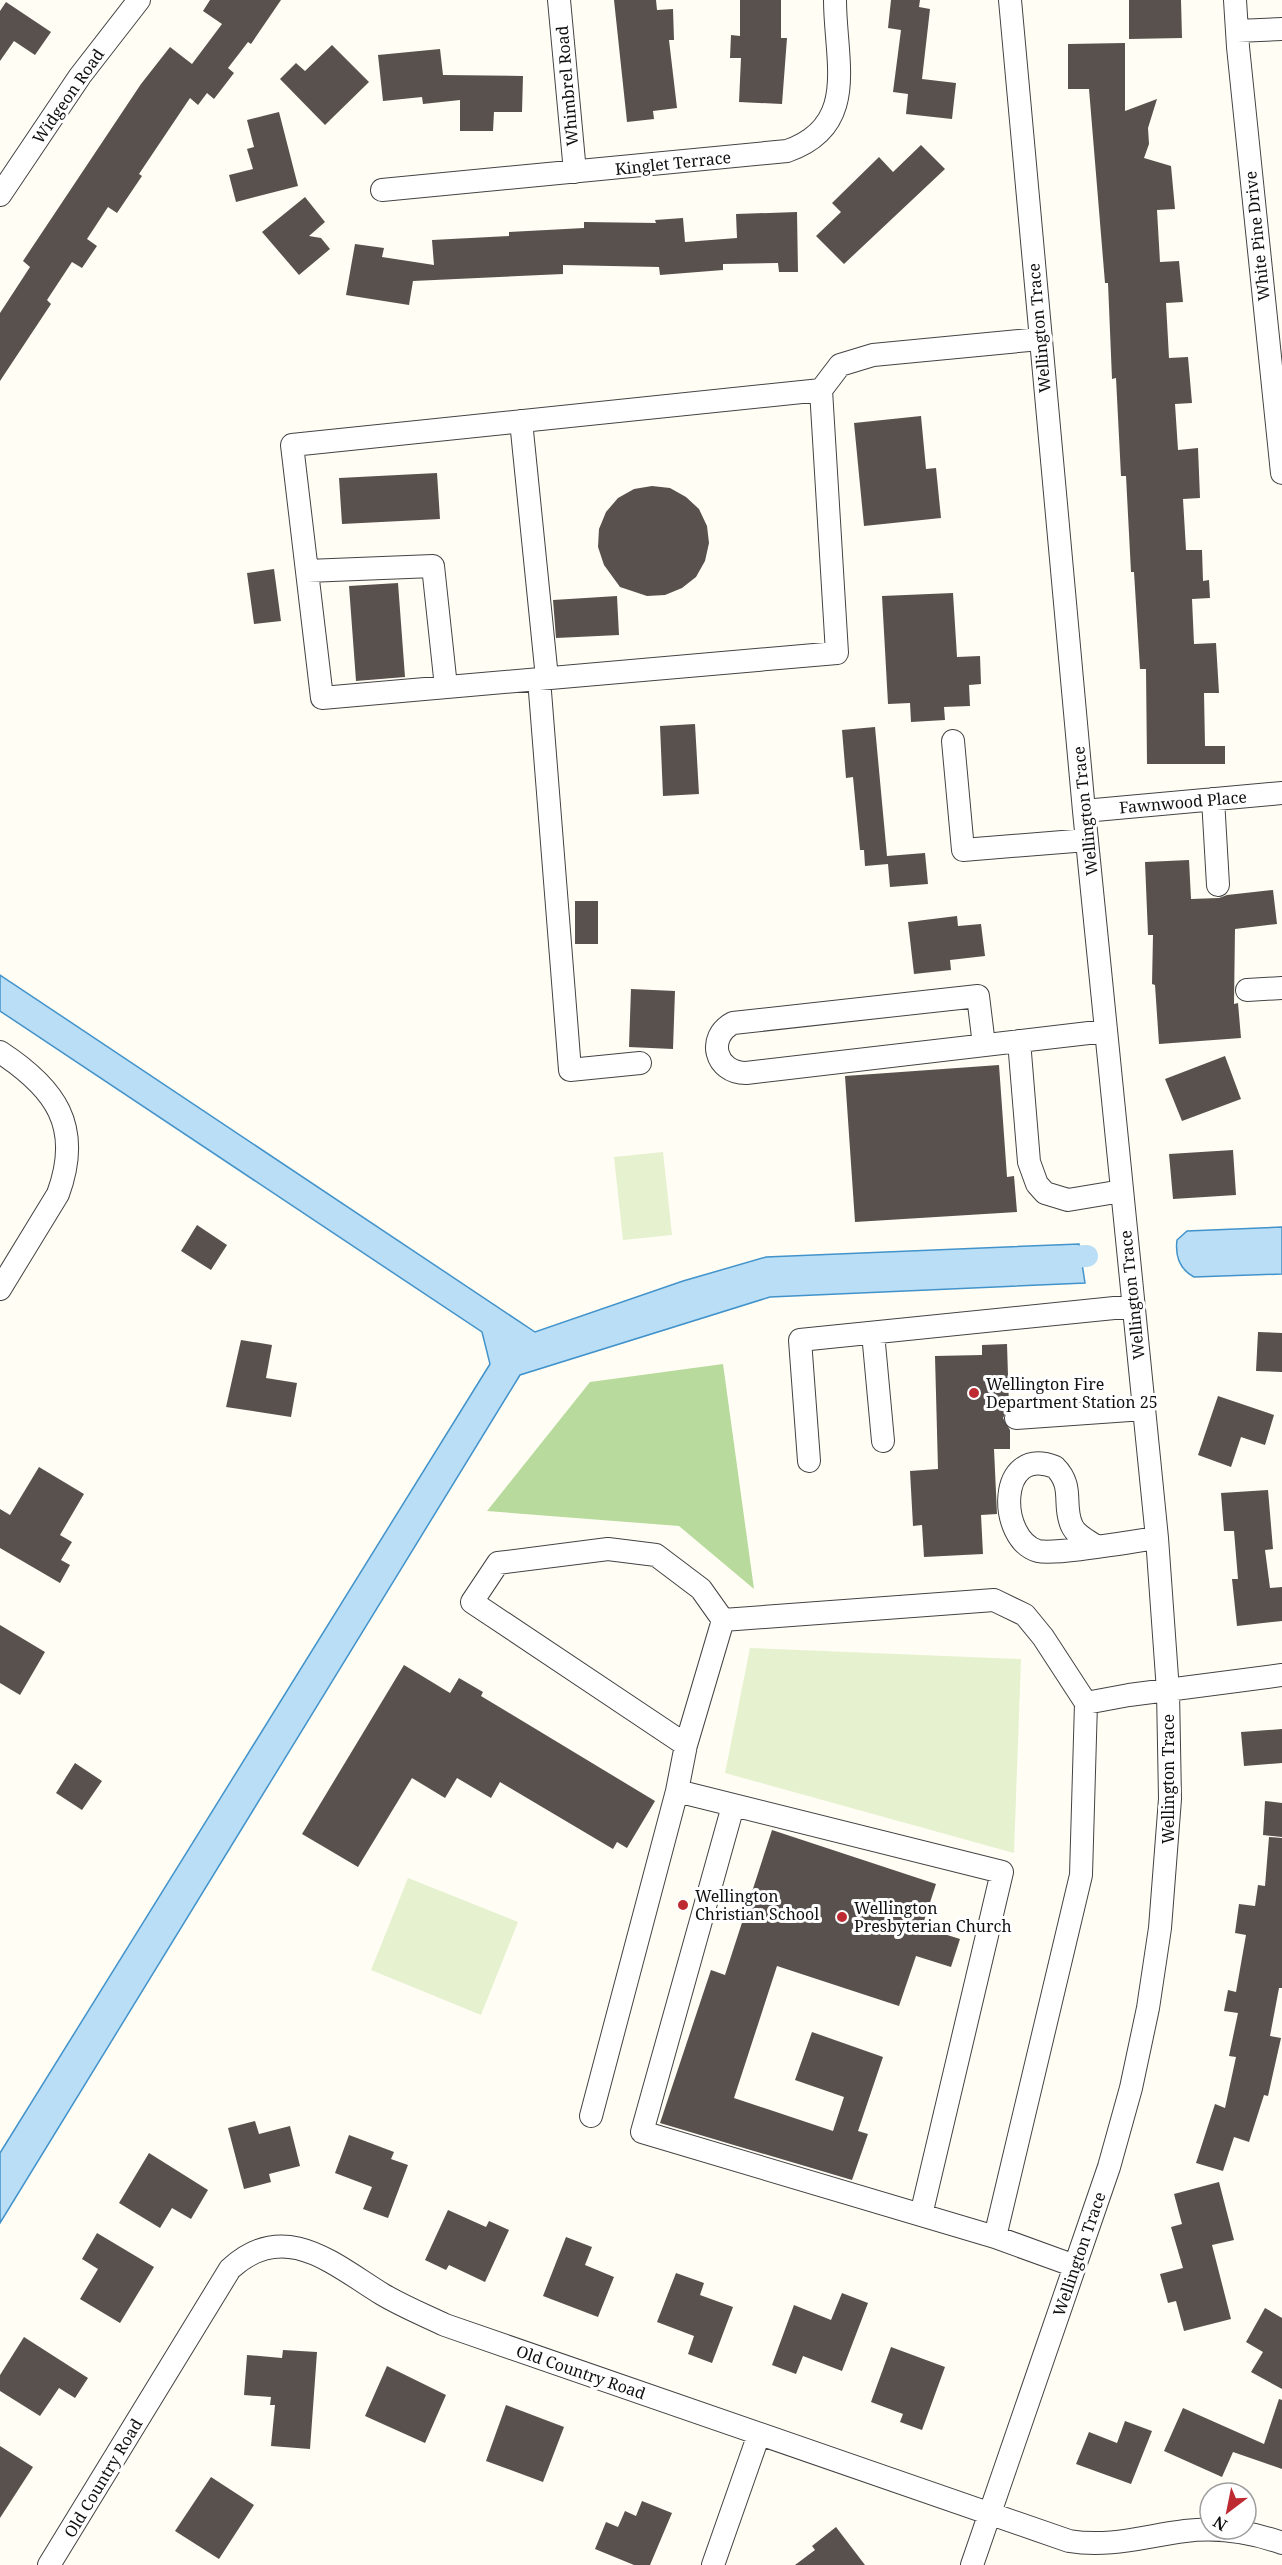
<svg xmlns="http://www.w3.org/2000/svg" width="1282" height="2565" viewBox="0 0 1282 2565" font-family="'Noto Serif',serif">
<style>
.forest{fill:#b8da9c}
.pitch{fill:#e5f1cf}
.water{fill:#b9def5;stroke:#4293cb;stroke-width:1.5}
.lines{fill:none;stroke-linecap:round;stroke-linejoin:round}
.canal{stroke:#b9def5;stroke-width:22}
.building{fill:#59514d}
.minor-casing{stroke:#434343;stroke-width:24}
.minor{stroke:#fff;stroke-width:22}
.poi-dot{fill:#be2a31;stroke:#fff;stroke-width:2}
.labels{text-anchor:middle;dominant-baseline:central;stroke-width:6;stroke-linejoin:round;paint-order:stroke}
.street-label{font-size:16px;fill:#101010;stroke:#fff}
.poi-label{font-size:16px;fill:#101010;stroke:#fff;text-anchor:start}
</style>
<rect width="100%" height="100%" fill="#fffdf4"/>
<path class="forest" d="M723 1364 754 1589 679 1526 487 1511 590 1382Z"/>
<path class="pitch" d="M663 1152 672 1235 623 1240 614 1157Z
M750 1648 1021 1659 1014 1853 725 1773Z
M408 1878 518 1922 481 2015 371 1970Z"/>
<path class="water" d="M0 975 535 1332 683 1281 766 1257 1079 1244 1085 1283 770 1297 520 1375 0 2223V2153L490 1364 482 1332 0 1011Z
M1282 1227V1274L1194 1277C1179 1269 1175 1256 1177 1240L1187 1231Z"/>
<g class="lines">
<path class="canal" d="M1049 1258 1087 1256"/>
</g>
<path class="building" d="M210 0H281L251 44 248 42 228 68 234 73 214 99 207 93 198 105 190 98 139 174 142 176 117 213 108 207 87 239 97 246 82 268 72 262 47 300 51 304 0 381V313L30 267 23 261 141 84 170 47 192 64 222 24 203 11Z
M614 0H656L657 10 673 9 674 40H669L677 108 653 111 654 119 627 122Z
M740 0H781V38H787L782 104 739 102 741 58H730L731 35 740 36Z
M891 0H920L919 7 930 9 922 79 956 83 952 119 906 114 908 94 893 92 901 30 888 28Z
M1129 0H1181L1182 38 1129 39Z
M6 2 51 32 35 55 14 41 0 61V11Z
M1125 43V111L1157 99 1148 128 1149 144 1144 158 1171 166 1175 209 1157 210 1160 262 1179 261 1183 302 1166 303 1169 358 1188 357 1192 403 1175 404 1178 450 1198 448 1200 498 1183 499 1186 550H1202L1203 581 1209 580 1210 598 1192 599 1194 644 1216 643 1219 693H1204L1205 746H1225V764H1147L1146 669H1140L1134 572H1131L1126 476H1121L1116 378 1112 379 1108 283H1105L1089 89H1068V44Z
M332 45 369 82 325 125 280 79 296 63 305 71Z
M440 49 443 75 523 76 522 112H494L493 131H460V100L423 104 422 97 383 101 378 55Z
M279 112 298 186 236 202 229 175 253 169 247 149 254 147 247 120Z
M921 145 945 169 844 264 816 236 841 212 832 203 879 157 893 172Z
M305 197 325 222 309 236 321 238 330 249 299 275 262 232Z
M797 212 798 272H779L778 263 723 264V270L660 275 659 267 563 265V274L413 281 409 305 346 295 355 244 384 248 382 257 434 265 432 240 509 236V232L584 228V222L656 223 655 220 683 218 685 242 737 238 736 214Z
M921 416 926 469 936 468 941 518 864 526 854 423Z
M437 473 440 519 342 524 339 478Z
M652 486 670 488 686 497 699 509 707 526 709 543 705 561 696 577 682 588 665 595 647 596 620 587 604 565 598 547 599 529 606 512 618 498 634 489Z
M274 569 281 621 254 624 247 573Z
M398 583 405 677 356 681 349 586Z
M953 593 957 657 980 656 981 684 969 685 970 706 944 707 945 720 911 722 910 703 888 704 882 596Z
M617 596 619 635 556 638 553 600Z
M695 724 699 794 663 796 660 726Z
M875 727 887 856 925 853 928 884 890 887 888 864 865 866 864 850H860L853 777 846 778 842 730Z
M1189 860 1191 899 1219 898 1227 895 1273 890 1277 924 1235 929 1234 1004 1238 1003 1241 1038 1159 1044 1155 985 1152 984 1153 935H1148L1145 862Z
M575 901H598V944H575Z
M957 916 958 926 981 924 985 956 950 960 951 970 914 974 908 922Z
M631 989 675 991 673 1049 629 1047Z
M1225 1056 1241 1099 1182 1121 1165 1079Z
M999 1065 1007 1177 1014 1176 1017 1212 855 1222 845 1076Z
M1233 1150 1236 1195 1173 1199 1169 1154Z
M197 1225 227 1245 211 1270 181 1251Z
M1258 1332 1282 1333V1372L1256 1371Z
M241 1340 272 1345 266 1378 297 1383 291 1417 226 1407Z
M1007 1344 1009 1407 1003 1418 1010 1430V1449H994L997 1514 981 1515 983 1554 924 1557 922 1525 913 1526 910 1471 938 1469 935 1356 982 1355V1345Z
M1218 1396 1274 1415 1265 1445 1241 1437 1231 1467 1198 1455Z
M39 1467 84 1494 60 1535 72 1542 61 1560 70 1565 60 1583 0 1548V1509L10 1515Z
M1268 1490 1273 1549 1265 1550 1270 1588 1282 1587V1621L1237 1626 1232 1579H1238L1234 1531H1224L1221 1493Z
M0 1625 45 1652 20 1695 0 1683Z
M404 1665 450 1693 459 1678 483 1692 481 1696 655 1801 627 1848 617 1842 613 1849 500 1782 491 1798 457 1778 445 1798 412 1778 358 1867 302 1834Z
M1282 1729V1763L1244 1766 1241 1732Z
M75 1763 102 1781 82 1810 56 1793Z
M1265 1801 1282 1803V1837L1263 1835Z
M772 1830 936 1884 922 1927 960 1939 951 1967 916 1956 899 2006 777 1966 734 2098 833 2131 844 2097 795 2080 812 2032 883 2057 858 2131 868 2134 852 2180 660 2123 711 1970 725 1975Z
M1269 1837 1282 1838V1988H1279L1270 2036 1281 2038 1268 2096 1264 2095 1249 2142 1234 2137 1223 2171 1196 2163 1215 2104 1225 2108 1236 2057 1229 2056 1238 2013 1224 2011 1228 1990 1236 1992 1246 1935 1235 1933 1239 1904 1255 1906 1258 1885 1265 1886Z
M255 2121 259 2134 290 2126 300 2166 269 2174 271 2182 244 2189 228 2128Z
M349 2135 394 2152 391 2159 408 2165 388 2218 363 2209 372 2187 335 2173Z
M149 2153 208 2190 191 2219 172 2208 160 2228 119 2203Z
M1219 2182 1234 2240 1212 2245 1231 2319 1184 2331 1176 2301 1168 2303 1160 2274 1183 2268 1171 2227 1182 2224 1174 2194Z
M448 2210 486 2227 489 2221 509 2230 485 2282 449 2265 446 2270 425 2260Z
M97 2233 154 2267 120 2323 80 2299 98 2269 82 2259Z
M566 2237 592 2247 585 2265 614 2277 598 2317 543 2296Z
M676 2273 704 2283 700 2295 733 2307 712 2363 688 2354 694 2336 657 2322Z
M842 2293 868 2303 842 2371 803 2356 796 2374 772 2365 794 2305 831 2320Z
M1265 2308 1282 2318V2389L1251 2372 1263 2352 1246 2342Z
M24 2337 88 2378 75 2398 59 2388 40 2416 0 2391V2375Z
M891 2347 945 2367 922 2430 900 2422 903 2414 871 2402Z
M283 2350 317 2352 310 2449 271 2446 275 2405H270L271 2397 244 2395 247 2355 282 2358Z
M387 2366 446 2395 425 2443 365 2416Z
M1279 2399 1282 2400V2469L1233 2452 1222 2477 1164 2451 1183 2408 1264 2444Z
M506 2405 564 2427 543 2482 486 2461Z
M1125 2421 1152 2431 1131 2484 1076 2464 1089 2432 1117 2443Z
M0 2446 33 2467 0 2518Z
M211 2477 254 2505 219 2559 175 2531Z
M642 2501 672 2513 650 2565H634L595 2549 606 2522 618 2527 625 2511 636 2516Z
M836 2527 865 2565H795L815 2550 812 2546Z"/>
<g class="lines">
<defs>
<path id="minor" d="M559 0 575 172
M1235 0 1238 47 1282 473
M1237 31 1282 29
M382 190 787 151C860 126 835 60 835 0
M0 195 80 76 139 0
M821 390 292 445 322 698 837 653 821 390 840 365 873 355 1040 339
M521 421 547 678
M307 571 433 566 446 687
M539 679 570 1070 640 1063
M953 741 963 850 1087 840
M1213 799 1218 885
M1084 811 1282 793
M1247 990 1282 988
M1019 1041 1029 1162 1037 1184 1045 1193 1068 1200 1122 1191
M984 1045 978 996 733 1023C706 1037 715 1073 746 1073L1106 1031
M0 1052C55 1088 83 1126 58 1194L0 1289
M873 1333 883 1441
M1016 1418 1144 1409
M809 1461 800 1340 1134 1306
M1094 1545C1087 1540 1076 1535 1072 1526 1062 1505 1075 1487 1055 1467 996 1444 998 1540 1038 1551 1057 1555 1134 1541 1157 1538
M723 1620 994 1600 1025 1615 1043 1637 1086 1703 1081 1875 995 2237
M1086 1703 1129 1695 1282 1675
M686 1745 472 1602 498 1563 608 1549 656 1555 701 1589 723 1620
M677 1791 1002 1872 921 2215
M733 1806 642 2132 995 2237 1075 2266
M591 2116 677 1791 686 1745 723 1620
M49 2565 230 2269C284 2219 332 2263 382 2294 402 2306 424 2315 445 2325L1069 2541C1110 2548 1145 2536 1185 2531 1217 2527 1251 2532 1282 2543
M713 2565 759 2434
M972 2565 1109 2167 1131 2088 1148 2008 1160 1928 1170 1799 1168 1691 1157 1538 1084 811 1010 0"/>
</defs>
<use href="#minor" class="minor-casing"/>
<use href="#minor" class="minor"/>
</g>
<g class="poi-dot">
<circle cx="974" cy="1393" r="6"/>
<circle cx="683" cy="1905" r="6"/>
<circle cx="842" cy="1917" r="6"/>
</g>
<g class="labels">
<g class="street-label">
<text transform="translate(567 86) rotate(-95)">Whimbrel Road</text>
<text transform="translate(68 96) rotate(-55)">Widgeon Road</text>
<text transform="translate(673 163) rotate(-6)">Kinglet Terrace</text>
<text transform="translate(1257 236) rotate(-96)">White Pine Drive</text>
<text transform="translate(1039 328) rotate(-95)">Wellington Trace</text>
<text transform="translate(1183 802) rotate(-5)">Fawnwood Place</text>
<text transform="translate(1085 811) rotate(-96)">Wellington Trace</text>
<text transform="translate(1132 1295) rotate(-96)">Wellington Trace</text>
<text transform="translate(1168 1779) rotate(-90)">Wellington Trace</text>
<text transform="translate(1079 2254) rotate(-71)">Wellington Trace</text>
<text transform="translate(581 2372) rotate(19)">Old Country Road</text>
<text transform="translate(103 2478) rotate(-59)">Old Country Road</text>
</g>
<g class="poi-label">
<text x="986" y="1384">Wellington Fire<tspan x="986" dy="18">Department Station 25</tspan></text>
<text x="695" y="1896">Wellington<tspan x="695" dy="18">Christian School</tspan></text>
<text x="854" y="1908">Wellington<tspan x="854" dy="18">Presbyterian Church</tspan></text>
</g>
</g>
<g transform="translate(1228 2511) rotate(212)"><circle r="28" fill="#ffffff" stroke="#9f9f9f" stroke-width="1.5"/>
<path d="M0-4.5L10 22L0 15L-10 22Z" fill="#be2a31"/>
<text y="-9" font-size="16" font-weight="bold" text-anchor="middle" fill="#101010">N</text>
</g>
</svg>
